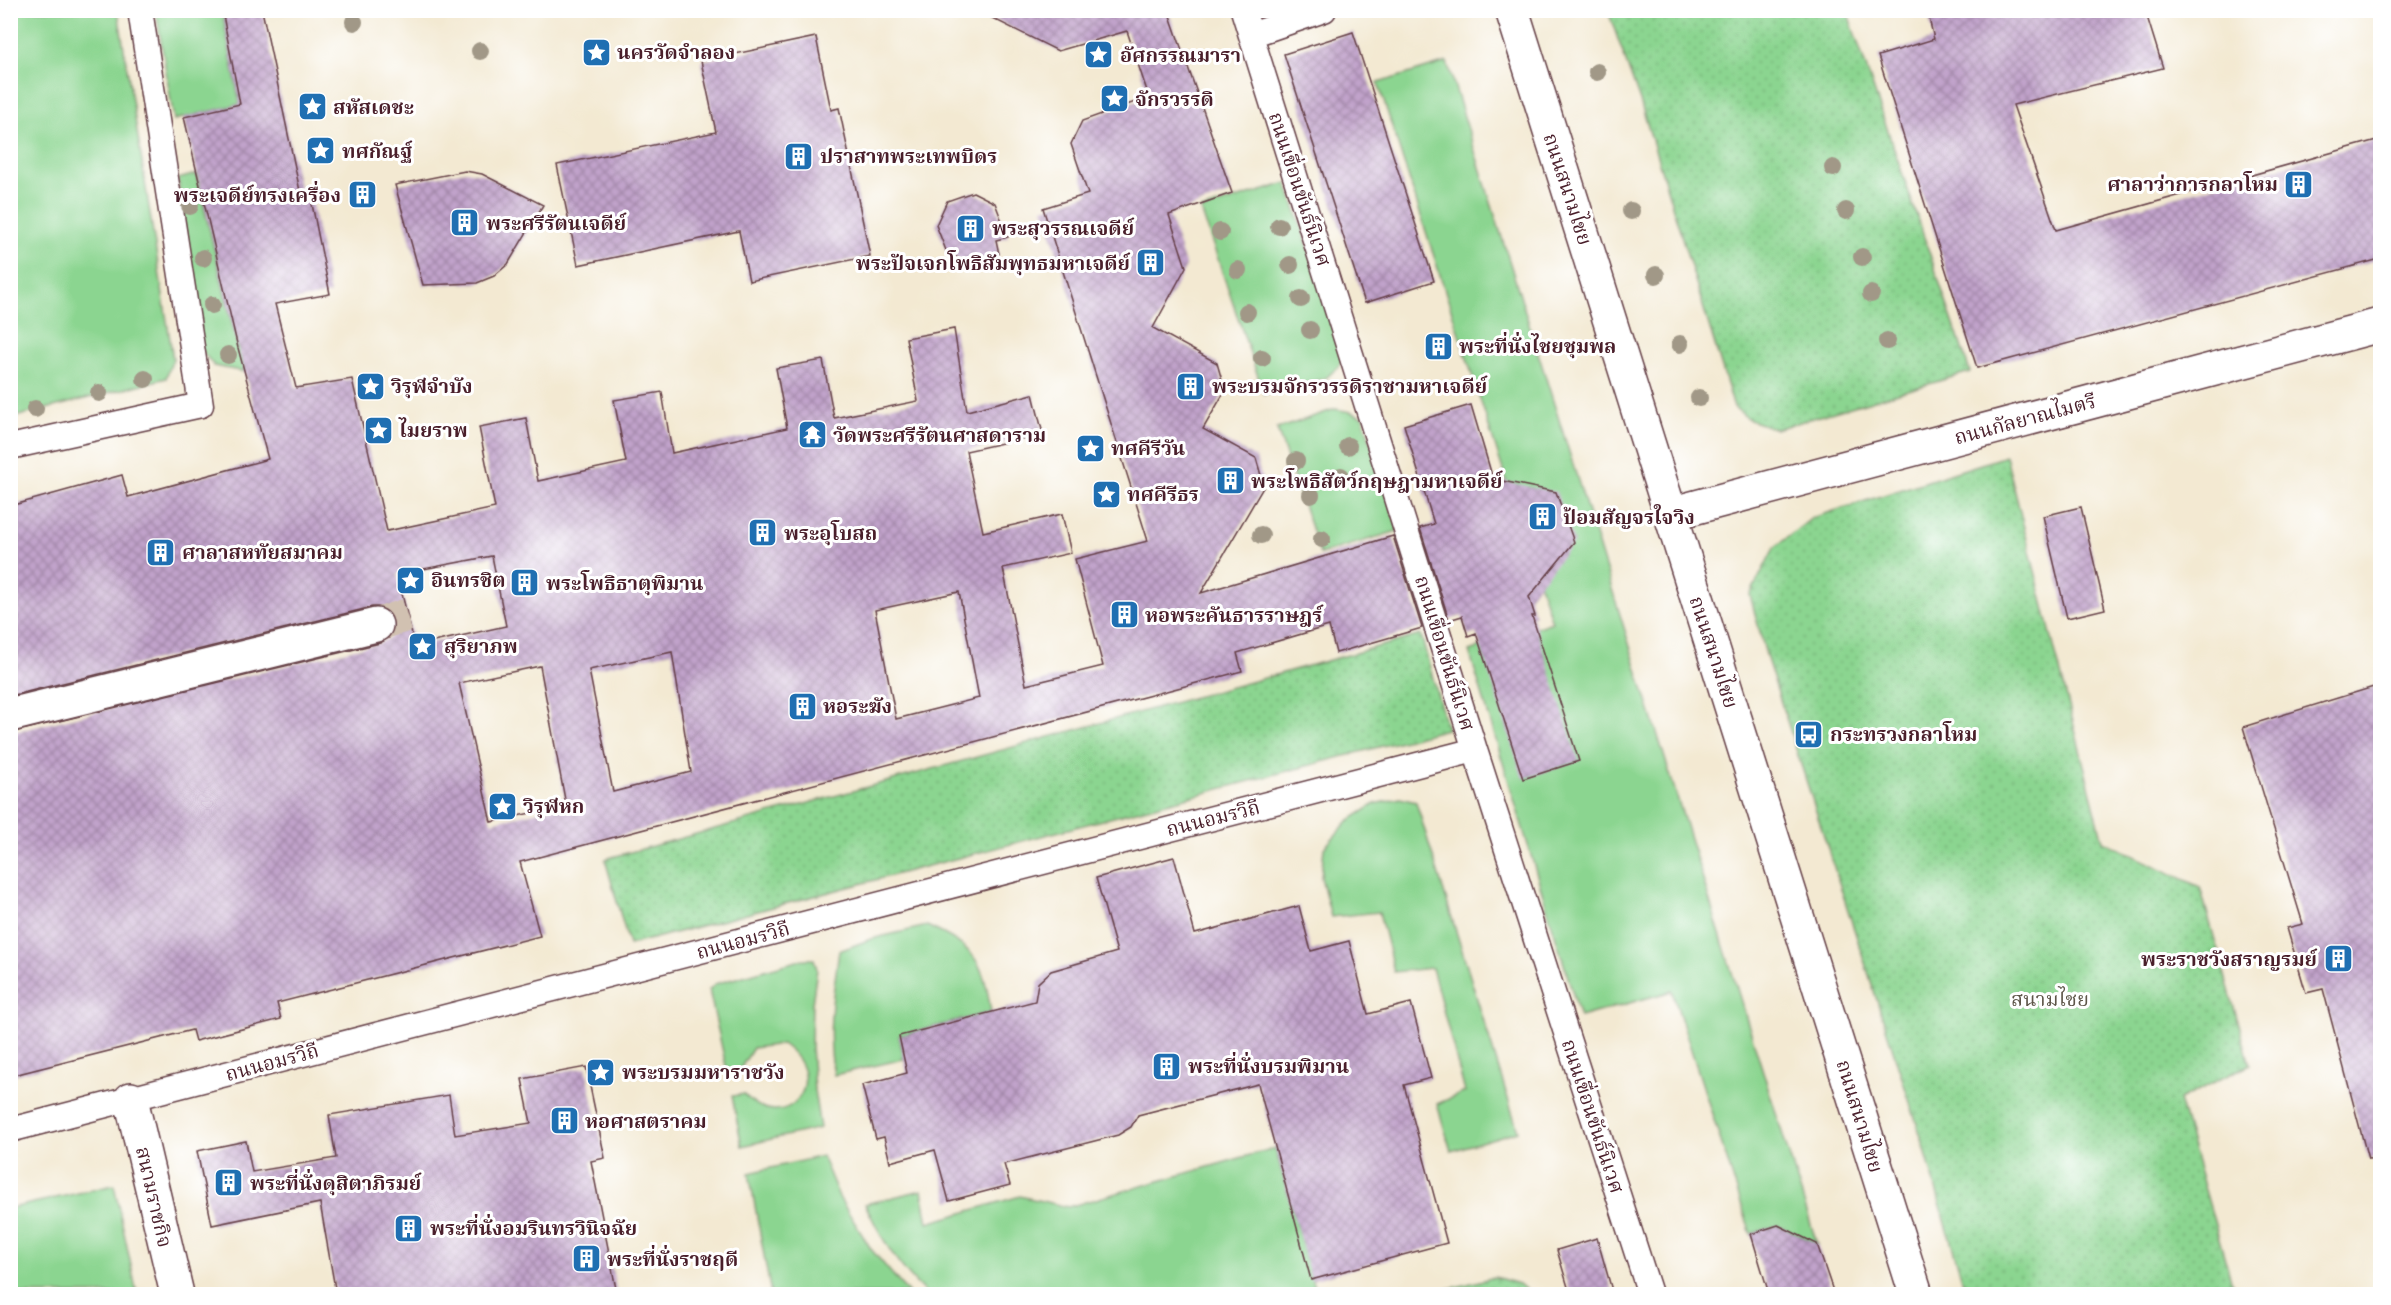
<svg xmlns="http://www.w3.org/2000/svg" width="2391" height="1305" viewBox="0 0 2391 1305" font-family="'EB Garamond','Noto Serif Thai',serif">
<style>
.grass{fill:#8bd590;stroke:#6a7a5e;stroke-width:1.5}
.park{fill:url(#park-dots);stroke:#6a7a5e;stroke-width:1.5}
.building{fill:url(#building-cross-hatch);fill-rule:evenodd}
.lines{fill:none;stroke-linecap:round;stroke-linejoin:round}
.street-tunnel{stroke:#d1c1b1;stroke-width:33;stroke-dasharray:33 16;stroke-linecap:butt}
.lane-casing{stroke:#633d44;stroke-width:27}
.street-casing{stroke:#633d44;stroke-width:36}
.secondary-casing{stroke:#633d44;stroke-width:36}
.lane{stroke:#fff;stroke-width:24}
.street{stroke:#fff;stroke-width:33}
.secondary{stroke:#fff;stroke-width:33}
.tree{fill:#a19887}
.labels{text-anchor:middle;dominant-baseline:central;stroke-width:6;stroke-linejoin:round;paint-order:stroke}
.poi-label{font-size:20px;font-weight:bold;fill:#4a1f2b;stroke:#fff;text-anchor:start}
.street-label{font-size:20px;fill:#4a1f2b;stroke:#fff}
.park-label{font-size:20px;fill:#5e5649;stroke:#fff}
</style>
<defs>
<pattern id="park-dots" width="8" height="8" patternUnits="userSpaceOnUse" patternTransform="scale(1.5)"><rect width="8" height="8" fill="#8bd590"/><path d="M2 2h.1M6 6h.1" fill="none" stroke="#79b67c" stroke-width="1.8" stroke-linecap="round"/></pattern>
<pattern id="building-cross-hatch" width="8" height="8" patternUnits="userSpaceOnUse" patternTransform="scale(1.5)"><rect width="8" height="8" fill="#c1a3cb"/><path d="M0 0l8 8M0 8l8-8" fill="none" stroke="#9f84a5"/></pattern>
</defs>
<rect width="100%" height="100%" fill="#fff"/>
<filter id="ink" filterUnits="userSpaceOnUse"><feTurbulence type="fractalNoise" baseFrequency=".0167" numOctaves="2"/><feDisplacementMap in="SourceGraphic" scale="12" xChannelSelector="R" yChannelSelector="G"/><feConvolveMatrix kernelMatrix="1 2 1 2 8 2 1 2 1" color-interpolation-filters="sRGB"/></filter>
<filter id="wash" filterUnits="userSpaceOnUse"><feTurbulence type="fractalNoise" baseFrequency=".008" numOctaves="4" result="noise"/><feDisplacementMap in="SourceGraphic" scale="24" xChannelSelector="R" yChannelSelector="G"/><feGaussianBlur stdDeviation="1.35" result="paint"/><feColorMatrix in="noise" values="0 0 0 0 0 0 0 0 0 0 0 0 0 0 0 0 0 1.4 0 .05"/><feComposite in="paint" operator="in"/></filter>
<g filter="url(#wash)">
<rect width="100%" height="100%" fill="#f3e9d2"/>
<path class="grass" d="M11 10 118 11 173 359 166 378 11 418Z
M156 11H222L240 104 174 120Z
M1447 62 1817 1244 1778 1225 1751 1234 1672 991 1580 1017 1469 651 1552 622 1378 83Z
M196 174 238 348 245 372 214 366 201 350 178 179Z
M1287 183 1344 356 1338 367 1326 378 1264 394 1201 210Z
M1335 409 1351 412 1363 417 1398 531 1320 554 1277 429Z
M1400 798 1416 802 1518 1131 1451 1151 1437 1104 1465 1092 1432 968 1394 972 1379 912 1331 917 1321 877 1324 848 1348 821 1375 804Z
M927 926C975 948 983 959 991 1012L899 1036 904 1059 834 1075C826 1031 833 994 839 951L871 939Z
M804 959H814L817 969 812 1004 811 1046 814 1090 820 1128 742 1146 732 1096 744 1094C783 1138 835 1081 782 1044L753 1048 737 1074 728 1075 709 990 715 984Z
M1275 1148 1316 1294H927C897 1266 883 1241 865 1204L922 1190 928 1223 1020 1196 1068 1207Z
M822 1156 840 1199 871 1249 909 1294H771L749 1173Z
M114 1185 137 1294H18L11 1277V1208Z"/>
<path class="park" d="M1608 11H1847L1970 372 1776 429 1750 420 1734 407 1640 101Z
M2006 456 2103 841 2200 887 2250 1064 2179 1100 2235 1294H1966L1923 1143 1767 659 1750 595 1774 548 1812 518Z
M1421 635 1447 729 629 945 605 859Z
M1495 1277 1519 1284 1531 1294H1428Z"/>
<g id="blocks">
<path class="building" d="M222 10H262L301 196 310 194 330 294 275 304 296 388 352 379 387 531 495 508 479 427 526 418 538 481 626 462 614 400 662 392 672 453 787 428 776 368 823 360 834 418 918 401 906 338 954 329 967 411 1033 394 1043 434 966 451 983 532 1062 514 1071 553 1003 568 1026 685 1103 666 1075 559 1148 541 1043 208 1088 194 1071 144 1082 121 1149 97 1127 31 1058 51 976 10H1168L1232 193 1169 215 1186 267 1153 328 1217 363 1225 391 1203 429 1256 458 1264 486 1201 593 1393 536 1422 628 1336 653 1329 626 1237 653 1242 671 520 862 540 936 277 1003 281 1019 195 1041 192 1030 10 1076V733L380 643 389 638 394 630V620L389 612 381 607H372L10 696V506L122 475 128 497 268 459 238 348 184 117 240 104ZM492 556 506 626 415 646 397 574ZM959 592 979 698 896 719 875 610ZM672 652 691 772 613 792 589 670ZM540 666 566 805 491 822 459 683Z
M1927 10H2145L2163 68 2013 105 2056 230 2380 139V259L1977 368 1878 56 1934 39Z
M1353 32 1434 281 1365 303 1284 54Z
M816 37 831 110 839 108 870 256 749 281 739 231 578 265 557 165 716 132 701 61Z
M465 171 482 174 543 205 508 264 494 276 477 283 423 285 395 185Z
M973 192 995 203 1008 237 996 240 999 254 969 263 947 253 936 225 947 201Z
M1471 405 1493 479 1556 492 1574 542 1529 597 1535 616H1532L1579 761 1523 779 1476 633 1468 636 1462 616 1449 620 1420 528 1434 524 1404 425Z
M2081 507 2105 609 2067 618 2043 516Z
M2380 685V1158L2368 1159 2323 989 2306 993 2287 928 2303 924 2243 727Z
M1174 857 1195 934 1299 906 1311 951 1349 941 1368 1014 1411 1003 1431 1078 1404 1085 1447 1243 1311 1280 1258 1084 1138 1115 1131 1127 1118 1135 1004 1164 1010 1185 949 1201 935 1150 890 1162 884 1137 876 1139 862 1085 907 1073 899 1036 1035 1001 1038 983 1051 971 1117 952 1096 878Z
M586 1067 605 1158 591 1161 617 1294H336L320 1203 212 1225 197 1151 246 1141 252 1172 336 1158 329 1115 449 1095 455 1135 531 1123 522 1079Z
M1778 1225 1817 1244 1834 1294H1769L1751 1234Z
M1597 1238 1613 1294H1570L1557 1250Z"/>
</g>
</g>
<g filter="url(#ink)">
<use href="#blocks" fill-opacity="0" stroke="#633d44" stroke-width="1.5"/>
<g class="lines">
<path class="street-tunnel" d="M376 625 407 615"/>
<defs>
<path id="lane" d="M1243 10 1475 750 1650 1294
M1251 35 1324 10
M10 447 201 405 140 10
M10 1130 1475 750"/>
<path id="street" d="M10 715 376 625
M131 1099 177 1294"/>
<path id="secondary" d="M1512 10 1916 1294
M1670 514 2380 325"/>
</defs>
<use href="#lane" class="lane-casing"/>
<use href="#street" class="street-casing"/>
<use href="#secondary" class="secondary-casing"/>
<use href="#lane" class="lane"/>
<use href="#street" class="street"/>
<use href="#secondary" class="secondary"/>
</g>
<g class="tree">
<circle cx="354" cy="22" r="9"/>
<circle cx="480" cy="51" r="9"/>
<circle cx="1597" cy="72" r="9"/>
<circle cx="1833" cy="168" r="9"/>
<circle cx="190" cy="206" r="9"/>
<circle cx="1631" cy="211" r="9"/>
<circle cx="1846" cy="211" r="9"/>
<circle cx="1279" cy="226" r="9"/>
<circle cx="1220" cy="232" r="9"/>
<circle cx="1862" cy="257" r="9"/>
<circle cx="203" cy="258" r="9"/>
<circle cx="1290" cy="265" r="9"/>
<circle cx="1238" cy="270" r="9"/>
<circle cx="1656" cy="275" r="9"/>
<circle cx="1871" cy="294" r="9"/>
<circle cx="1301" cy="299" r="9"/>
<circle cx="212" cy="305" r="9"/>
<circle cx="1247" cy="312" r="9"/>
<circle cx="1310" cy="330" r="9"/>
<circle cx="1887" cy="341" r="9"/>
<circle cx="1680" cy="344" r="9"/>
<circle cx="228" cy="355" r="9"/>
<circle cx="1262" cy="358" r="9"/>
<circle cx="145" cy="379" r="9"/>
<circle cx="99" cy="393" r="9"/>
<circle cx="1699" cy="398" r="9"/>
<circle cx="35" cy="409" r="9"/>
<circle cx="1348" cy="446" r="9"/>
<circle cx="1296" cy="461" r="9"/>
<circle cx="1341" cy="476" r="9"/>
<circle cx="1311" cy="495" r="9"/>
<circle cx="1261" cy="535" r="9"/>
<circle cx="1322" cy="539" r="9"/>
</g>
</g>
<defs>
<symbol id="sight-square" viewBox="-11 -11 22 22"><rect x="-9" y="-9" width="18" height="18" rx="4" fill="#1f6fb2" stroke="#fff"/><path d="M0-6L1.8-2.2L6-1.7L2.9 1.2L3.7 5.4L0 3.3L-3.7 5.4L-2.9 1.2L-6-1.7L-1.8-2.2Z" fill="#fff"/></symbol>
<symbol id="building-square" viewBox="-11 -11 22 22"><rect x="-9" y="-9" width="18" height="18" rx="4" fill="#1f6fb2" stroke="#fff"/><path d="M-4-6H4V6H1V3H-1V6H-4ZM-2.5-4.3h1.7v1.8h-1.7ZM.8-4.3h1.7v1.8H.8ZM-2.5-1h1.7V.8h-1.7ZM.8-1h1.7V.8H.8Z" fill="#fff"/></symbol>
<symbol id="temple-square" viewBox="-11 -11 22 22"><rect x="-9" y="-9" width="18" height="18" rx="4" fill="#1f6fb2" stroke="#fff"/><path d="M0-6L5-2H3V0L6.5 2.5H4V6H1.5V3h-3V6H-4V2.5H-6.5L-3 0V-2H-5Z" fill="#fff"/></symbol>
<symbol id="bus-square" viewBox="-11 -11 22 22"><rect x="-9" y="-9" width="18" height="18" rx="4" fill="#1f6fb2" stroke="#fff"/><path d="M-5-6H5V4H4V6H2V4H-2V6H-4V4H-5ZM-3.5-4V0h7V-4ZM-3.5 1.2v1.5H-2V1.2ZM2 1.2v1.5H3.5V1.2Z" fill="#fff"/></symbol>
</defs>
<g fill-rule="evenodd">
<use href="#sight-square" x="580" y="36" width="33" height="33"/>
<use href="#sight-square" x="1082" y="38" width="33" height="33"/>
<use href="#sight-square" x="1098" y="82" width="33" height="33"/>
<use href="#sight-square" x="296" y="90" width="33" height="33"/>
<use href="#sight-square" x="304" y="134" width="33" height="33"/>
<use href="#building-square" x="782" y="140" width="33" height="33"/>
<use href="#building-square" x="2282" y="168" width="33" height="33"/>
<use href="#building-square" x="346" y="178" width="33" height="33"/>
<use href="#building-square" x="448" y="206" width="33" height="33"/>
<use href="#building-square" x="954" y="212" width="33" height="33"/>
<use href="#building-square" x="1134" y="246" width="33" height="33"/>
<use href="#building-square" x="1422" y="330" width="33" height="33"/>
<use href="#sight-square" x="354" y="370" width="33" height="33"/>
<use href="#building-square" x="1174" y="370" width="33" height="33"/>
<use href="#sight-square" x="362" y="414" width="33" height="33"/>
<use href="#temple-square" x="796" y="418" width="33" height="33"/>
<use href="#sight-square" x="1074" y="432" width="33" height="33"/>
<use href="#building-square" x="1214" y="464" width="33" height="33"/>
<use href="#sight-square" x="1090" y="478" width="33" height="33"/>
<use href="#building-square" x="1526" y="500" width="33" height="33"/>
<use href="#building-square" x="746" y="516" width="33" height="33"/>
<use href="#building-square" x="144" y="536" width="33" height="33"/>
<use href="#sight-square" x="394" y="564" width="33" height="33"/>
<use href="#building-square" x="508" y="566" width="33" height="33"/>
<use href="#building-square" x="1108" y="598" width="33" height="33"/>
<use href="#sight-square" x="406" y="630" width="33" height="33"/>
<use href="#building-square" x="786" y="690" width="33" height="33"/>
<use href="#bus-square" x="1792" y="718" width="33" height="33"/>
<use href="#sight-square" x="486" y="790" width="33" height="33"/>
<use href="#building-square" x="2322" y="942" width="33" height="33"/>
<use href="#building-square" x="1150" y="1050" width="33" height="33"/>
<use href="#sight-square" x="584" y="1056" width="33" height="33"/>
<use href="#building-square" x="548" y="1104" width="33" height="33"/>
<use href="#building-square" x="212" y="1166" width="33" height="33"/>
<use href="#building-square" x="392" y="1212" width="33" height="33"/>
<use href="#building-square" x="570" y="1242" width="33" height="33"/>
</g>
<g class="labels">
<g class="poi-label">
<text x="617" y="52">นครวัดจำลอง</text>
<text x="1120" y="55">อัศกรรณมารา</text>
<text x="1135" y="99">จักรวรรดิ</text>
<text x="333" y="107">สหัสเดชะ</text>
<text x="342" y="151">ทศกัณฐ์</text>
<text x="820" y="156">ปราสาทพระเทพบิดร</text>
<text x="2278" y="184" text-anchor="end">ศาลาว่าการกลาโหม</text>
<text x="341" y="195" text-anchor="end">พระเจดีย์ทรงเครื่อง</text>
<text x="486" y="223">พระศรีรัตนเจดีย์</text>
<text x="992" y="228">พระสุวรรณเจดีย์</text>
<text x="1130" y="263" text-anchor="end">พระปัจเจกโพธิสัมพุทธมหาเจดีย์</text>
<text x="1459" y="346">พระที่นั่งไชยชุมพล</text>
<text x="391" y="386">วิรุฬจำบัง</text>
<text x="1212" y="386">พระบรมจักรวรรดิราชามหาเจดีย์</text>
<text x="399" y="430">ไมยราพ</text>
<text x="833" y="435">วัดพระศรีรัตนศาสดาราม</text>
<text x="1111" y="448">ทศคีรีวัน</text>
<text x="1251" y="481">พระโพธิสัตว์กฤษฎามหาเจดีย์</text>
<text x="1127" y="494">ทศคีรีธร</text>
<text x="1563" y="517">ป้อมสัญจรใจวิง</text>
<text x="784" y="533">พระอุโบสถ</text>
<text x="182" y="552">ศาลาสหทัยสมาคม</text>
<text x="431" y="580">อินทรชิต</text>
<text x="546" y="583">พระโพธิธาตุพิมาน</text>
<text x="1145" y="615">หอพระคันธารราษฎร์</text>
<text x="444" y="646">สุริยาภพ</text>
<text x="823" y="706">หอระฆัง</text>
<text x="1830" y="734">กระทรวงกลาโหม</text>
<text x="523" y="806">วิรุฬหก</text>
<text x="2317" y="959" text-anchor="end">พระราชวังสราญรมย์</text>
<text x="1188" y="1066">พระที่นั่งบรมพิมาน</text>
<text x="622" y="1072">พระบรมมหาราชวัง</text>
<text x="585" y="1121">หอศาสตราคม</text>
<text x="250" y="1183">พระที่นั่งดุสิตาภิรมย์</text>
<text x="430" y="1228">พระที่นั่งอมรินทรวินิจฉัย</text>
<text x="607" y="1259">พระที่นั่งราชฤดี</text>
</g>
<g class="street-label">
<text transform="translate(1300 189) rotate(72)">ถนนเขื่อนขันธ์นิเวศ</text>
<text transform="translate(1568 189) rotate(72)">ถนนสนามไชย</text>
<text transform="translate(2025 419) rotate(-15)">ถนนกัลยาณไมตรี</text>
<text transform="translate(1714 652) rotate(72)">ถนนสนามไชย</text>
<text transform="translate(1445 653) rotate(73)">ถนนเขื่อนขันธ์นิเวศ</text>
<text transform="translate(1213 818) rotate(-14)">ถนนอมรวิถี</text>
<text transform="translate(743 940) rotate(-15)">ถนนอมรวิถี</text>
<text transform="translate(272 1062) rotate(-15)">ถนนอมรวิถี</text>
<text transform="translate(1593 1116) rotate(72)">ถนนเขื่อนขันธ์นิเวศ</text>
<text transform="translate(1860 1116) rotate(73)">ถนนสนามไชย</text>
<text transform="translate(154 1197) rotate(77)">สนามราชกิจ</text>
</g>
<g class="park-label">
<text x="2050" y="999">สนามไชย</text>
</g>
</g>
<rect width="2391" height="1305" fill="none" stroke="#fff" stroke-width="36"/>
</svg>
